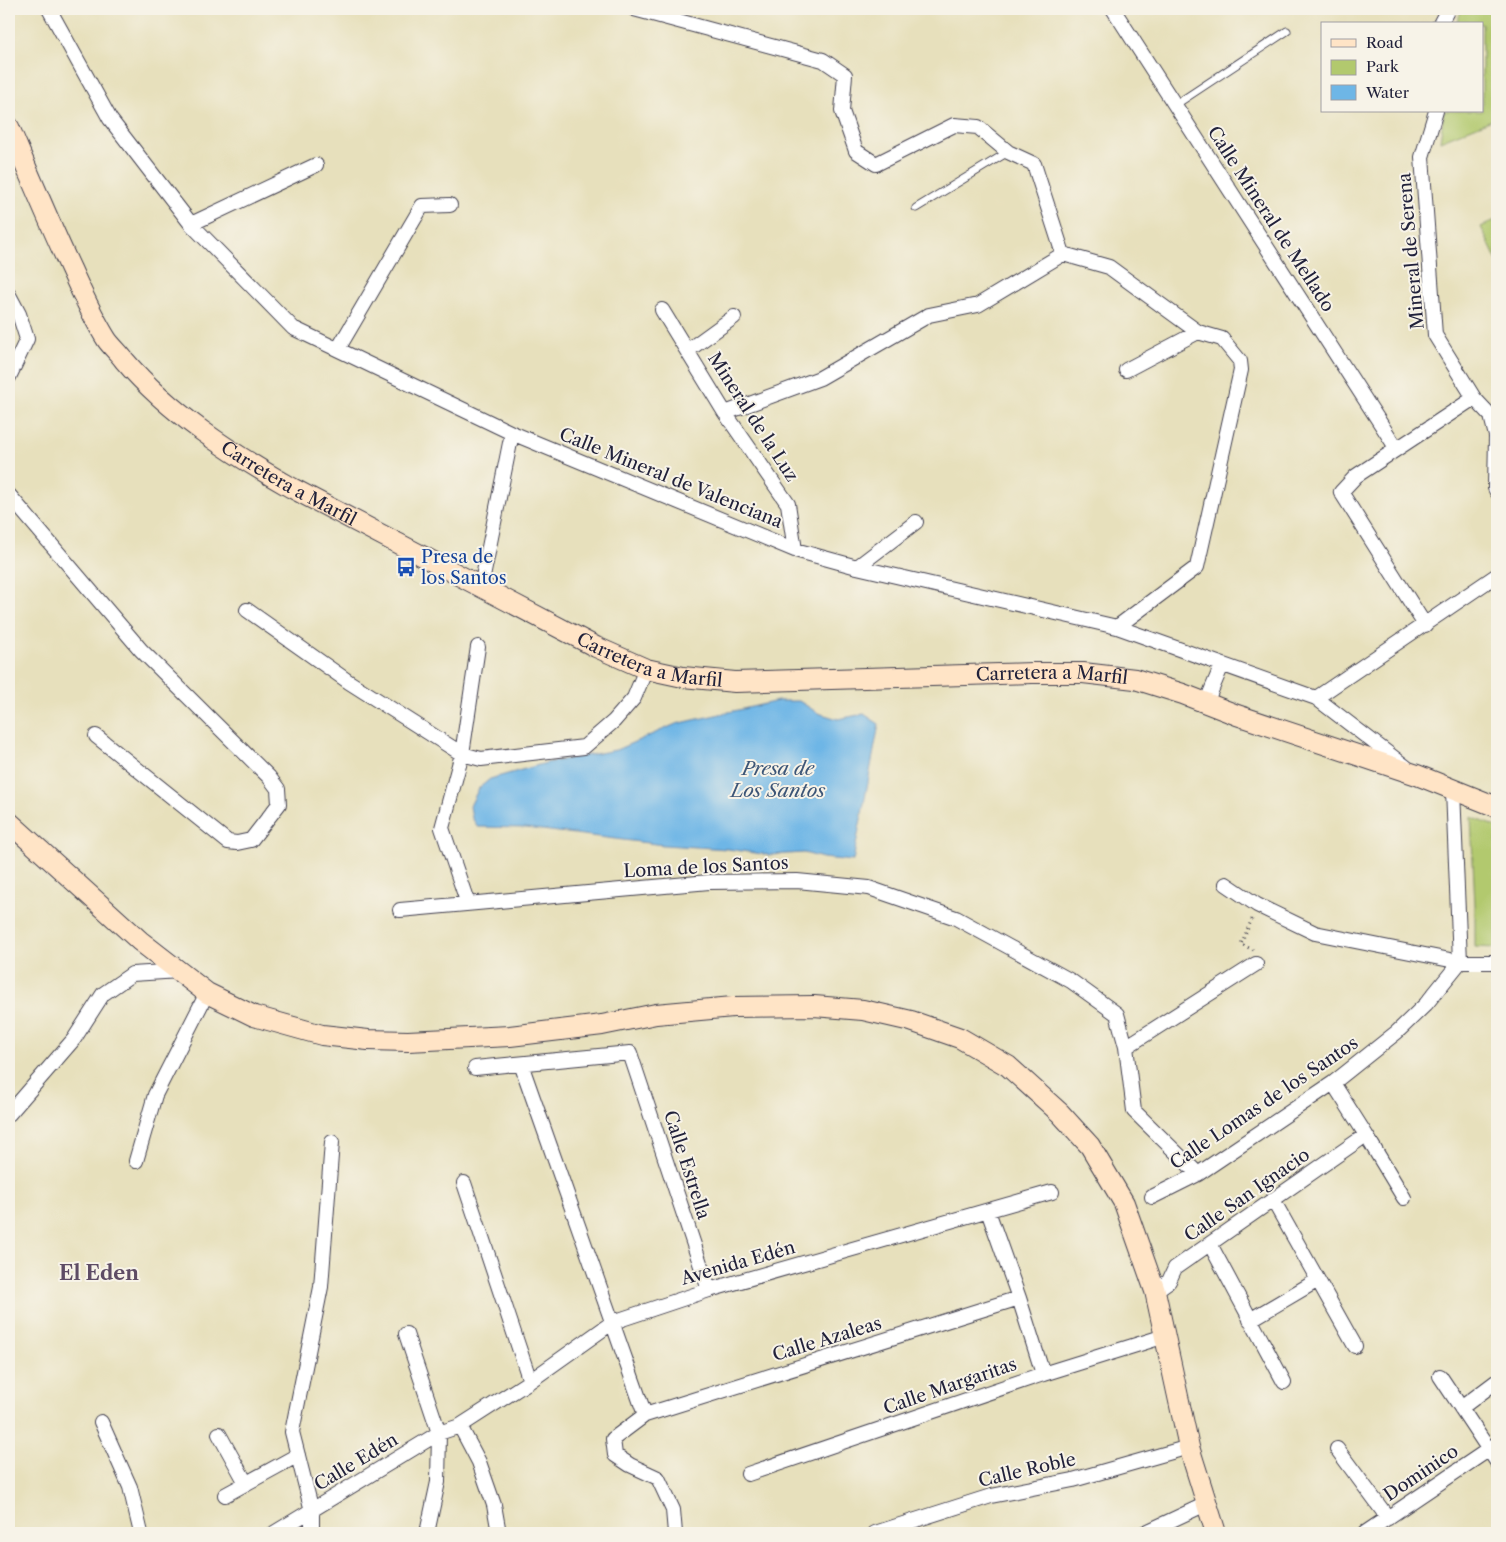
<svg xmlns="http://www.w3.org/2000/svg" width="1506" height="1542" viewBox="0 0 1506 1542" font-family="'Libre Caslon Text',serif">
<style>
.green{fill:#b2c96e;stroke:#6a7654}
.water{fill:#6eb6e6;stroke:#486c90}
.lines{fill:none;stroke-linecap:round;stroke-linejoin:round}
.lane-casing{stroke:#403e4e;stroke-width:9}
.street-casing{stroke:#403e4e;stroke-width:16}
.secondary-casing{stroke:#403e4e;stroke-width:22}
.path{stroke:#403e4e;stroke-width:3;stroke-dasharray:1 4;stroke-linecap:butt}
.lane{stroke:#fff;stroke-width:7}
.street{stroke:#fff;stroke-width:14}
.secondary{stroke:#ffe4c6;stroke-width:20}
.labels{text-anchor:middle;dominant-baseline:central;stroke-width:4;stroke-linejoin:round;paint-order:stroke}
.street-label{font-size:18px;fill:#22223b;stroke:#f7f3e8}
.transit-label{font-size:18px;fill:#164399;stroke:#f7f3e8;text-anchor:start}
.water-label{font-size:19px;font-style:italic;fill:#3d5677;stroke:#f7f3e8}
.quarter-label{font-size:20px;font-weight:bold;fill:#5e4c65;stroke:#f7f3e8}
</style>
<rect width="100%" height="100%" fill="#f7f3e8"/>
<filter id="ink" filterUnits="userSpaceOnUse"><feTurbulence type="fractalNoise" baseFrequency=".02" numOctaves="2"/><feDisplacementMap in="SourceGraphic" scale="10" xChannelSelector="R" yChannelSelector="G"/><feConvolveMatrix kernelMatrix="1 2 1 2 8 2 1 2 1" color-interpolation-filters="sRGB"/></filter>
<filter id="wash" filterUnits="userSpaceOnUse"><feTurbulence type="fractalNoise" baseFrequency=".0096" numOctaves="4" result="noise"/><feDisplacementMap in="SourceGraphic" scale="20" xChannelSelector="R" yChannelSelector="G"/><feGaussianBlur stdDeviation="1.12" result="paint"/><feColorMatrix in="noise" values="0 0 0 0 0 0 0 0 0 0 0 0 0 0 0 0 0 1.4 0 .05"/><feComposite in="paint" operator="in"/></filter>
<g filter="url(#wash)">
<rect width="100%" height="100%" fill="#e7e0bc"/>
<path class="green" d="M1462 9H1497V118L1440 141 1444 111H1482V24H1456Z
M1497 219V261L1481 227Z
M1471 817 1497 827V948L1475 947V905Z"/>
<path class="water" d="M778 701H799L818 713 838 719 864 714 879 724 853 861 823 858 804 853 769 855 728 849 664 845 526 828 478 827 472 818 470 806 479 788 490 779 546 763 616 750 676 724Z"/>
</g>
<g filter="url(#ink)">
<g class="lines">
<defs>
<path id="lane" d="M1175 105 1287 31
M916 208 1008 152"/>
<path id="street" d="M49 9 110 119 191 224 293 328 512 433 795 550 857 567 1117 627 1316 698 1406 767
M634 9 823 60 845 75 842 111 856 151 876 164 954 125 978 127 1008 152 1034 164 1063 254 1109 267 1198 332 1222 339 1240 361 1241 370 1197 567 1117 627
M1113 9 1397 449
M1440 24 1448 9
M1436 111 1422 157 1435 335 1474 398 1491 416 1496 436 1495 488 1497 492
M191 224 316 165
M9 295 19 314 27 339 9 377
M662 310 725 413 788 504 795 550
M338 349 422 206 450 205
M687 351 734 317
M1126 370 1198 332
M725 413 820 378 929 315 978 305 1063 254
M9 495 141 650 269 777 278 789 279 804 251 840 237 843 228 842 96 736
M857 567 916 522
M481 587 512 433
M247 610 349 682 462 754 481 759 584 747 614 721 634 698 646 669
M1425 625 1341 492 1356 476 1474 398
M1316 698 1497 575
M1206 703 1222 665
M1226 884 1257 905 1315 933 1460 962H1497
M468 904 442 828 462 754 478 647
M400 910 709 882 797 881 869 888 956 918 1071 981 1117 1014 1126 1047 1134 1111 1198 1174
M1126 1047 1256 964
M521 1064 645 1415
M475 1068 630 1053 709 1290
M1333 1083 1366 1135 1404 1198
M9 1114 74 1039 103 994 132 974 180 971
M136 1161 155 1095 207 993
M464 1183 530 1381
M1152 1197 1198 1174 1333 1083 1397 1032 1426 1004 1460 962 1453 790
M1273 1200 1355 1346
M988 1211 1019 1298 1043 1374
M1210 1244 1284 1382
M1155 1291 1169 1281 1175 1268 1366 1135
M1250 1320 1318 1280
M406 1334 439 1433 438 1482 427 1533
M1440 1376 1497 1462
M1461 1408 1497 1381
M101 1422 130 1487 141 1533
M460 1426 479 1462 494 1505 499 1533
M219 1434 246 1483
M1337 1449 1388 1518
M748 1474 1043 1374 1165 1336
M225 1495 298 1455
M274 1533 439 1433 460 1426 530 1381 613 1322 709 1290 1052 1192
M312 1533V1511L292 1432 321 1287 332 1142
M675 1533 673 1510 658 1478 630 1465 615 1455 613 1439 645 1415 1019 1298
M875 1533 991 1496 1073 1480 1189 1447
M1144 1533 1206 1504
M1365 1533 1497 1444"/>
<g id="secondary">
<path id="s1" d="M9 127C29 174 49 222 71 269 82 293 93 318 107 340 112 347 119 353 124 360 170 414 231 453 292 488L596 647 646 669 683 677 735 682 1032 673H1083L1135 679 1183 694 1237 715 1417 775 1497 807"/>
<path d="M9 822 140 941 207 993 254 1016 322 1035 368 1040 408 1041 510 1036 602 1025 656 1014 733 1007 814 1006 863 1010 911 1021 960 1038 1008 1066 1060 1113 1090 1146 1124 1203 1155 1291 1189 1447 1216 1533"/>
</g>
</defs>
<use href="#lane" class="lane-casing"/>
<use href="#street" class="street-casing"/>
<use href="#secondary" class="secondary-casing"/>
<path class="path" d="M1252 919 1241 944 1253 950"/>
<use href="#lane" class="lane"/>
<use href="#street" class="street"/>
<use href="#secondary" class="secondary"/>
</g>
</g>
<defs>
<symbol id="bus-bare" viewBox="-9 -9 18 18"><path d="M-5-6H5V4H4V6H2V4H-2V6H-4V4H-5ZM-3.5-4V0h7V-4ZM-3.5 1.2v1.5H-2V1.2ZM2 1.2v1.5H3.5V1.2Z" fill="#1a4fb4" stroke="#f7f3e8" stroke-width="2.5" paint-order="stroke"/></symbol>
</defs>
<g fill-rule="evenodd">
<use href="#bus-bare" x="392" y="553" width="28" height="28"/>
</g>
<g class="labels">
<g class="street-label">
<text transform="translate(1271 219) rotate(57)">Calle Mineral de Mellado</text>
<text transform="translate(1411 251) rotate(-95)">Mineral de Serena</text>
<text transform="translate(753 417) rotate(57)">Mineral de la Luz</text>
<text transform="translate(671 478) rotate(22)">Calle Mineral de Valenciana</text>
<text stroke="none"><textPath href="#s1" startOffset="468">Carretera a Marfil</textPath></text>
<text stroke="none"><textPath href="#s1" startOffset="872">Carretera a Marfil</textPath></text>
<text stroke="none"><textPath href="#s1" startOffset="1278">Carretera a Marfil</textPath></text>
<text transform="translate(706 867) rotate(-3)">Loma de los Santos</text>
<text transform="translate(1264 1103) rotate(-34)">Calle Lomas de los Santos</text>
<text transform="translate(687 1165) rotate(72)">Calle Estrella</text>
<text transform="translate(1247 1195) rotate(-35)">Calle San Ignacio</text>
<text transform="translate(738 1263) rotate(-16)">Avenida Edén</text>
<text transform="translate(827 1339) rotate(-17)">Calle Azaleas</text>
<text transform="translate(950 1386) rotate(-19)">Calle Margaritas</text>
<text transform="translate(356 1462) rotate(-31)">Calle Edén</text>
<text transform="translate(1027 1470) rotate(-13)">Calle Roble</text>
<text transform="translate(1421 1473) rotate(-34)">Dominico</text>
</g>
<g class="transit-label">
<text x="421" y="557">Presa de<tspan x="421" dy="21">los Santos</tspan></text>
</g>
<g class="water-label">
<text x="778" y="768">Presa de<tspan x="778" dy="22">Los Santos</tspan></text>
</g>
<g class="quarter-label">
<text x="99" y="1273">El Eden</text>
</g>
</g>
<rect width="1506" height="1542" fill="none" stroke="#f7f3e8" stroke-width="30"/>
<rect x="1321" y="22" width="162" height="90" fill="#f7f3e8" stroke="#a29fa3"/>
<rect x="1331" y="39" width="25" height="8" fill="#ffe4c6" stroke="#a29fa3"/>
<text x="1366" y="48" font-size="15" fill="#22223b">Road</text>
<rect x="1331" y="60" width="25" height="15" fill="#b2c96e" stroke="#a29fa3"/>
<text x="1366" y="72" font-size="15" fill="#22223b">Park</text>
<rect x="1331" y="85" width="25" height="15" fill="#6eb6e6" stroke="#a29fa3"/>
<text x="1366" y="98" font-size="15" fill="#22223b">Water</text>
</svg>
